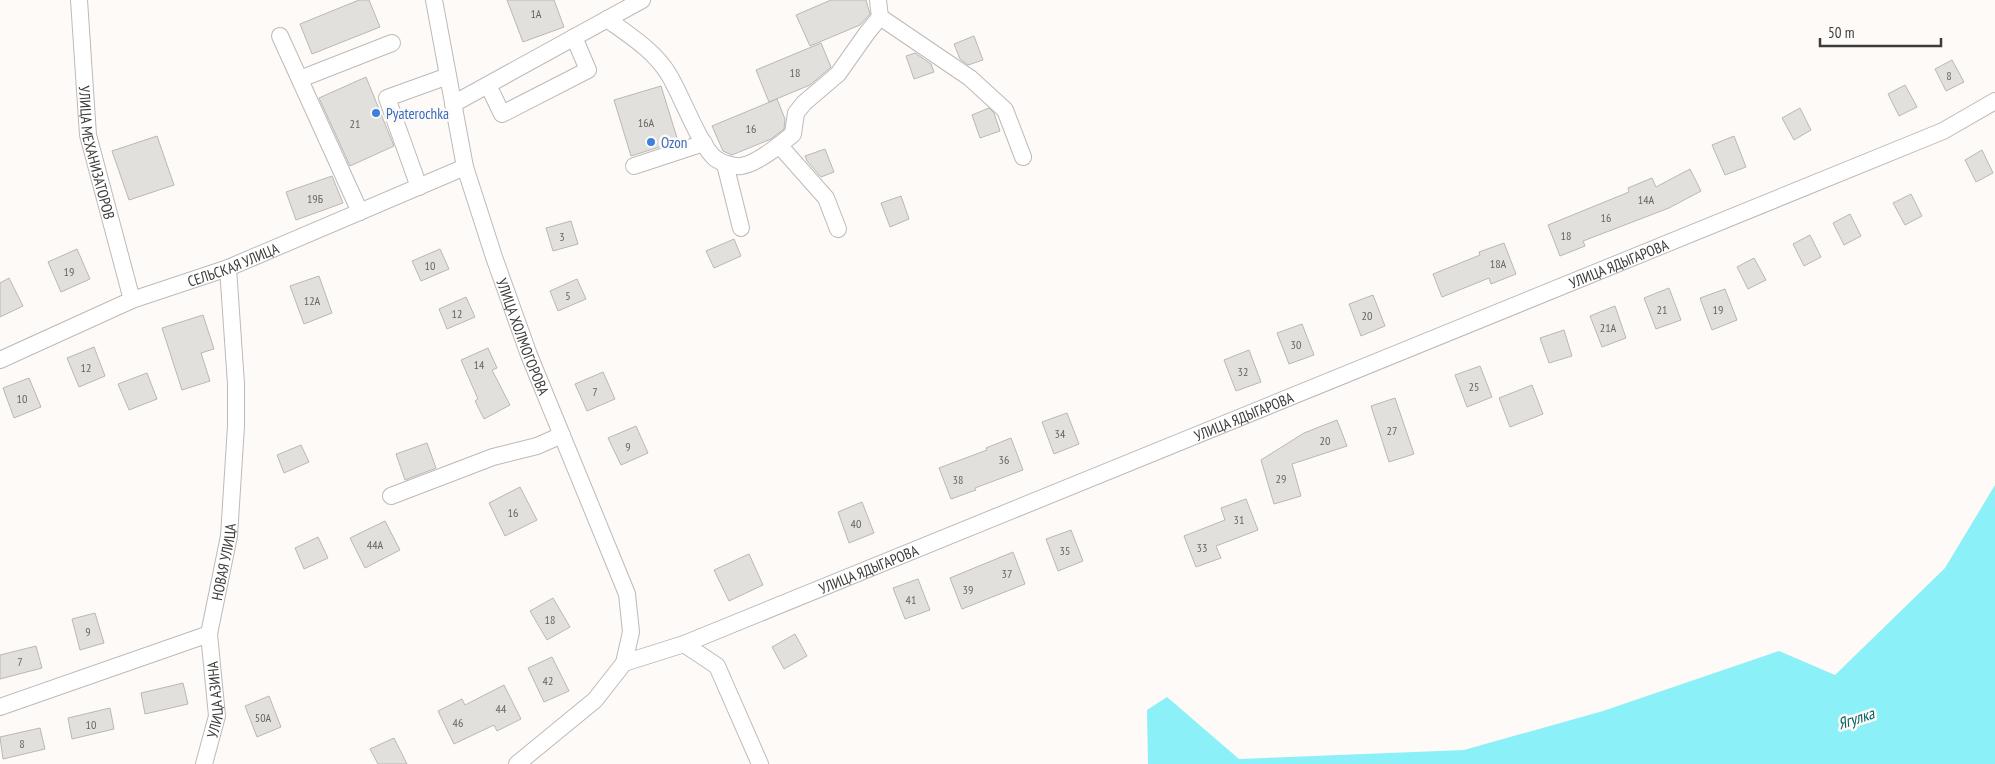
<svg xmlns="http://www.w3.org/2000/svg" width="1995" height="764" viewBox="0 0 1995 764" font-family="'PT Sans Narrow',sans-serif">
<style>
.water{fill:#8bf0f8}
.building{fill:#e2e0dd;stroke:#bab7b5}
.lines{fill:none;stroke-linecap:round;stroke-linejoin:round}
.minor-casing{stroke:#bdbab8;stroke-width:18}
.minor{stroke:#fff;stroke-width:16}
.shop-dot{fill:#3f7fe0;stroke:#fdfaf8;stroke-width:2}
.labels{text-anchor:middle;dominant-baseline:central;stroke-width:5;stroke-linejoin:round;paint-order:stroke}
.number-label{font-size:12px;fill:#666564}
.shop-label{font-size:15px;fill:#366cbe;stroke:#fdfaf8;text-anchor:start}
.street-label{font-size:15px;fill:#3d3c3b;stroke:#fdfaf8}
.water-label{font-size:16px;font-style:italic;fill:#036066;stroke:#fdfaf8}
</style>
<rect width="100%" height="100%" fill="#fdfaf8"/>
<path class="water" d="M1995 485V764H1148L1147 710 1167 697 1239 759 1464 750 1603 711 1779 651 1835 675 1945 568Z"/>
<path class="building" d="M359 0H369L380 27 312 54 300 24Z
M507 0H554L564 27 523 42Z
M831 0H866L870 14 860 25 810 46 796 15Z
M974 36 983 60 968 65 960 59 954 44Z
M821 43 831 67 810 85 769 102 756 70Z
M915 53 931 64 934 72 914 79 906 56Z
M1952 60 1964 82 1946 91 1935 69Z
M366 77 394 146 350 166 319 98Z
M1905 85 1917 107 1899 116 1888 94Z
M661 86 678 141 631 156 614 100Z
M777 99 785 119 784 129 771 139 732 155 723 151 712 126Z
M989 108 994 113 1000 131 980 138 972 115Z
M1800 108 1811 130 1794 140 1782 118Z
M157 136 174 185 129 200 112 151Z
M1734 136 1746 167 1725 175 1712 145Z
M825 149 834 172 821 177 807 161 805 156Z
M1982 150 1993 173 1976 182 1965 160Z
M1690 169 1701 191 1669 208 1583 241 1585 246 1560 256 1548 225 1629 192 1628 188 1652 178 1656 187Z
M332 176 343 203 296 220 286 192Z
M1911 194 1922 216 1905 225 1893 203Z
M901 196 909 219 890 227 881 203Z
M1850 214 1861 236 1844 245 1833 223Z
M571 221 578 244 553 251 546 228Z
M1810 235 1821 257 1804 266 1793 244Z
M734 239 741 256 714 268 706 251Z
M1504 243 1516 274 1491 284 1489 278 1442 297 1433 274 1480 255 1479 252Z
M77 249 90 279 61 292 48 262Z
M440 249 449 269 421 281 412 261Z
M1754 258 1766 280 1748 289 1737 267Z
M319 276 332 313 304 324 290 286Z
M9 278 23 306 0 317V283Z
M577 279 586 299 558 311 550 291Z
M1669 288 1681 320 1656 329 1644 298Z
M1725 289 1737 320 1712 330 1700 298Z
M1373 295 1385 326 1361 336 1349 304Z
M466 297 475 317 447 329 439 309Z
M1615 306 1626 338 1602 347 1590 316Z
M203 315 214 349 201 353 210 381 182 390 162 328Z
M1302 324 1314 355 1289 364 1277 333Z
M1564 330 1572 356 1549 363 1540 338Z
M94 347 105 376 79 387 67 358Z
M488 348 497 368 492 370 510 405 484 419 475 401 478 399 461 360Z
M1249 350 1261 382 1236 391 1224 360Z
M1480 366 1492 397 1467 407 1455 375Z
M603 372 615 399 587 411 575 384Z
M147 373 157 399 129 410 118 384Z
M29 378 41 407 14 418 3 388Z
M1532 385 1543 414 1510 427 1499 398Z
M1395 398 1414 454 1389 462 1371 406Z
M1067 413 1079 444 1054 454 1042 422Z
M1337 420 1347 446 1292 464 1301 496 1274 504 1261 460 1304 433Z
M636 426 648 453 621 465 608 438Z
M1011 438 1023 470 975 488 976 490 951 499 939 468 987 450 986 448Z
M427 443 436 468 405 480 396 454Z
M301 445 309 462 284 473 277 455Z
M520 487 537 520 505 536 489 503Z
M1246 499 1258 530 1216 546 1221 558 1196 567 1184 536 1225 520 1221 508Z
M862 502 874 533 849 543 838 512Z
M385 521 400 550 365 568 350 538Z
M1071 530 1083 561 1058 571 1046 539Z
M318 537 328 558 304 569 295 548Z
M1013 552 1025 584 962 609 950 578Z
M749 554 763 585 729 601 714 570Z
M918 579 930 610 905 619 893 588Z
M553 598 570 627 547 640 530 611Z
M95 613 104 643 80 650 72 619Z
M795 634 807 656 784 669 772 647Z
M36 646 42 668 0 679V655Z
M552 657 569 691 544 702 528 668Z
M183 683 188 704 145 714 141 693Z
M504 685 521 719 497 731 494 725 454 744 438 711 462 699 465 705Z
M269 696 281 727 257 737 245 706Z
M110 708 114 729 72 739 68 718Z
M40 728 45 749 3 759 0 737Z
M394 738 407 764H378L370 749Z"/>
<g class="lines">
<defs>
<g id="minor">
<path id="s1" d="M79 0 88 135 132 300"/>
<path id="s2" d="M434 0 465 167 494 257 529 355 627 594 631 632 624 663"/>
<path d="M880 17 970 78 1005 110 1023 157"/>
<path d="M607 19C629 35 655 51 669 75 681 94 700 147 716 159 722 163 734 167 741 166 757 164 781 144 793 134L796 113 804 103 838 74 867 33 880 17 878 0"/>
<path d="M280 36 360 212"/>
<path d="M300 79 392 43"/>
<path d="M488 85 502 114 588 70 574 37"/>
<path d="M453 104 642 0"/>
<path d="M779 145 826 198 838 229"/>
<path d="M725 164 741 228"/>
<path d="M634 166 704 143"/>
<path d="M419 187 387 98 448 76"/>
<path id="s3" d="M0 360 132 300 228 268 465 167"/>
<path d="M391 496 493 457 537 446 562 435"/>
<path d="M684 644 717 666 760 764"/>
<path id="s4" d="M0 707 209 634 229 536 236 426V384L228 268"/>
<path id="s5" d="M204 764 217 716 209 634"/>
<path id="s6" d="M517 764 595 700 624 663 684 644 1943 131 1995 101"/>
</g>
</defs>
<use href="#minor" class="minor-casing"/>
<use href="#minor" class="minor"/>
</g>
<g class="shop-dot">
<circle cx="376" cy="113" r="5"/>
<circle cx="651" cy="142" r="5"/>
</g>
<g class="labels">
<g class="number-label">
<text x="536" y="13">1А</text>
<text x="795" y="72">18</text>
<text x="1949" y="75">8</text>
<text x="646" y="122">16А</text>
<text x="355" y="123">21</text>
<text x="751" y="128">16</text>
<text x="315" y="198">19Б</text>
<text x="1646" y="199">14А</text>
<text x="1606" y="217">16</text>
<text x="1566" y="235">18</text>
<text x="562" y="236">3</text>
<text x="1498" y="263">18А</text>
<text x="430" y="265">10</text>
<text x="69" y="271">19</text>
<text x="568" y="295">5</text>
<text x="312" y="300">12А</text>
<text x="1662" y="309">21</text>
<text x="1718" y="309">19</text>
<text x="457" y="313">12</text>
<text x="1367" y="315">20</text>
<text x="1608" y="327">21А</text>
<text x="1296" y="344">30</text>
<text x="479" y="364">14</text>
<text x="86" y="367">12</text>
<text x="1243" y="371">32</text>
<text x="1474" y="386">25</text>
<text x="595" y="391">7</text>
<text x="22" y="398">10</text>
<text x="1392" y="430">27</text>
<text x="1060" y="433">34</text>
<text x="1325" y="440">20</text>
<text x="628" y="446">9</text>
<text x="1004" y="459">36</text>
<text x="1281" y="478">29</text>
<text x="958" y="479">38</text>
<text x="513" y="512">16</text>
<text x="1239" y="519">31</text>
<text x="856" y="523">40</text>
<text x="375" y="544">44А</text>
<text x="1202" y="547">33</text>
<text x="1065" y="550">35</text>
<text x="1007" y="573">37</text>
<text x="968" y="589">39</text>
<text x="911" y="599">41</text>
<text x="550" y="619">18</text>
<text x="88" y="631">9</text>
<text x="20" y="661">7</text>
<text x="548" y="680">42</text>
<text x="501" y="708">44</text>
<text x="263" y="717">50А</text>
<text x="458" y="722">46</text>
<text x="91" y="724">10</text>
<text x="22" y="743">8</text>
</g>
<g class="shop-label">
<text x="386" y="113">Pyaterochka</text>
<text x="661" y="142">Ozon</text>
</g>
<g class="street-label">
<text stroke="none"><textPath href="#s1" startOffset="154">УЛИЦА МЕХАНИЗАТОРОВ</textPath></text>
<text stroke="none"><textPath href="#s6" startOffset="1220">УЛИЦА ЯДЫГАРОВА</textPath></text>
<text stroke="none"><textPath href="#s3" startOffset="252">СЕЛЬСКАЯ УЛИЦА</textPath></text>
<text stroke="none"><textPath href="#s2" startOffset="349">УЛИЦА ХОЛМОГОРОВА</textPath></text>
<text stroke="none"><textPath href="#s6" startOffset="815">УЛИЦА ЯДЫГАРОВА</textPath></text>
<text stroke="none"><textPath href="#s4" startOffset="295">НОВАЯ УЛИЦА</textPath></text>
<text stroke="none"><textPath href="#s6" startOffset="410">УЛИЦА ЯДЫГАРОВА</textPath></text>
<text stroke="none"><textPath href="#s5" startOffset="66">УЛИЦА АЗИНА</textPath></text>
</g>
<g class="water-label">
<text transform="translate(1856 718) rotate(-18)">Ягулка</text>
</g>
</g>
<path d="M1820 38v8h121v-8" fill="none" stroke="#3d3c3b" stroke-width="2.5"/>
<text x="1828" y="38" font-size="15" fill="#3d3c3b" stroke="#fdfaf8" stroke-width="4" paint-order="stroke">50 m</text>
</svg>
